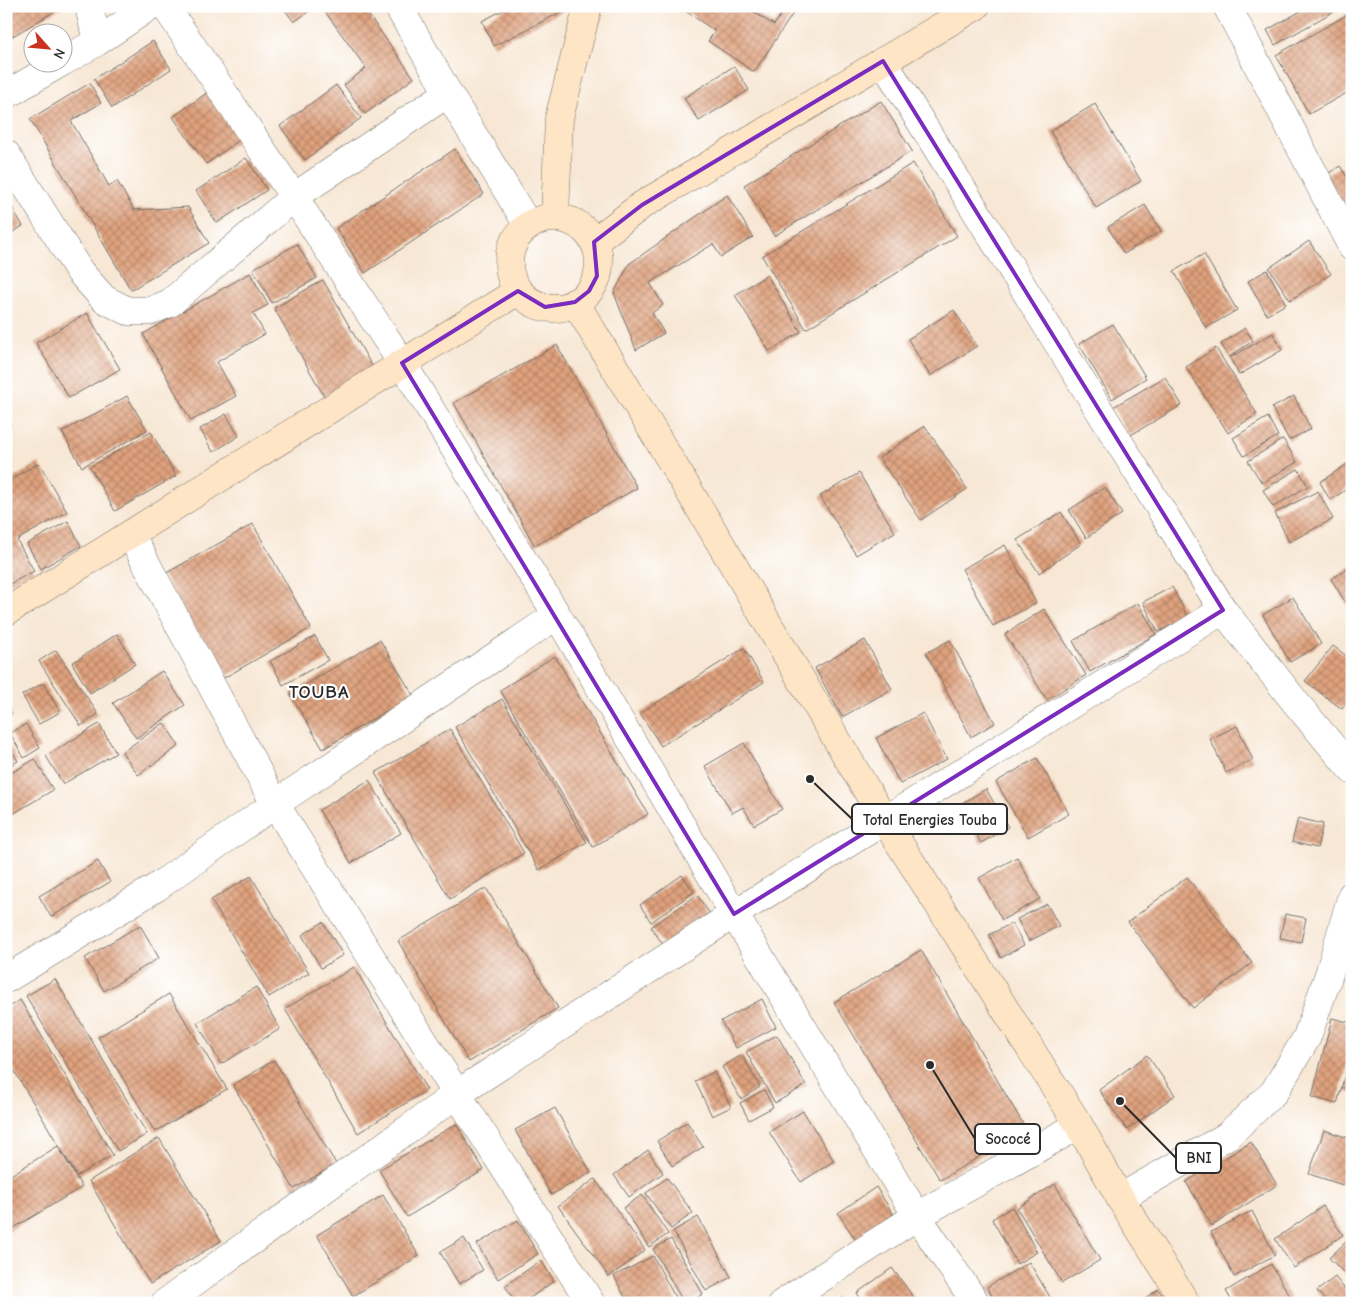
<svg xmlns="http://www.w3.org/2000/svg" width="1358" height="1309" viewBox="0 0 1358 1309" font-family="'Comic Neue',sans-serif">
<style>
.building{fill:url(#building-cross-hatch)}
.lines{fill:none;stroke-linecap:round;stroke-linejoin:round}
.street-casing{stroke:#726d66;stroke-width:29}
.secondary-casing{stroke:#726d66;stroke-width:29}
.street{stroke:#fff;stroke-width:28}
.secondary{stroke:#fee5c5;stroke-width:28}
.marked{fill:none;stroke:#7b2cbf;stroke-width:4;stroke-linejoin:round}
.labels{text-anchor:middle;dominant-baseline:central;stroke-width:4.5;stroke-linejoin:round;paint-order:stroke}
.district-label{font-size:19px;font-weight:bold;letter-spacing:1px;fill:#2b2b2b;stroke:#fff}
.leader{fill:none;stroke:#2b2b2b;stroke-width:2}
.callout-dot{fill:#2b2b2b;stroke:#fff;stroke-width:2}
.callout{fill:#fff;stroke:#2b2b2b;stroke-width:2}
.callout-label{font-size:15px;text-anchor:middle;font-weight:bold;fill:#2b2b2b}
</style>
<defs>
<pattern id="building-cross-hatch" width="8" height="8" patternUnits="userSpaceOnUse" patternTransform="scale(1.25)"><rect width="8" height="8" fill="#e0a27e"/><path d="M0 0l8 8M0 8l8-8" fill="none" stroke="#b68467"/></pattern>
</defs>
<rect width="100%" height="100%" fill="#fff"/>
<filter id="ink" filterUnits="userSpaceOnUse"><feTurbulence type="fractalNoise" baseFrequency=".02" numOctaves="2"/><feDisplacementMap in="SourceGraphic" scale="10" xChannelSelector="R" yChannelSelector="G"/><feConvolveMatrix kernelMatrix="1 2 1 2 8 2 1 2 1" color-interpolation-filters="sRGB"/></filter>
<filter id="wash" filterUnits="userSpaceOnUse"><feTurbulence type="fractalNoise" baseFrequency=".0096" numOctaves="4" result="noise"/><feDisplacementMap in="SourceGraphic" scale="20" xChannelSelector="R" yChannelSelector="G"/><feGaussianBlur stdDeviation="1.12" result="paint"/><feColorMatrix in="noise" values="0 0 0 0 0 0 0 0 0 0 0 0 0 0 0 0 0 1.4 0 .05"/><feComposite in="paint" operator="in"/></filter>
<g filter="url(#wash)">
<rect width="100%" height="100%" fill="#f7e7d4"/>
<g id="blocks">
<path class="building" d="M6 6H64L6 40Z
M282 6H316L294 22Z
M328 6H362L414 78 365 114 344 85 366 68 324 10Z
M511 6H568L569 8 494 46 482 21Z
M678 6H755L752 11 774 25 787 6H798L754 72 708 41 715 31Z
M1310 6H1343L1275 45 1267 30Z
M1352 12V90L1309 114 1276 55Z
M153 41 171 69 112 108 94 79Z
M734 66 749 90 699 121 684 98Z
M90 83 101 103 71 121 109 186 117 181 134 210 188 207 209 243 131 290 30 119Z
M336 85 361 118 305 160 280 126Z
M215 87 248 134 206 164 173 117Z
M881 101 912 151 774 236 744 185Z
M1095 104 1141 181 1096 208 1050 131Z
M455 149 484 194 365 273 336 228Z
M246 158 267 190 217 223 196 191Z
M913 163 957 236 806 329 762 256Z
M1340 166 1352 184V233L1318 180Z
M727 195 753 237 721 257 713 244 650 283 663 305 652 313 664 333 636 350 614 293 629 264Z
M6 197 23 226 6 236Z
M1145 205 1161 231 1124 254 1108 227Z
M1309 241 1331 274 1290 300 1269 268Z
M297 244 317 278 272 303 253 269Z
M1204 254 1237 310 1206 328 1174 271Z
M1267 270 1286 304 1267 315 1248 281Z
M250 273 268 305 253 313 265 334 217 362 236 396 191 421 143 334Z
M767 275 801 332 769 351 735 295Z
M323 280 373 368 324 396 274 308Z
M954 310 977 346 930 376 908 339Z
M87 313 120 369 69 398 36 343Z
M1113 324 1146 378 1112 399 1079 344Z
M1245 328 1253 341 1229 357 1221 344Z
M1273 333 1282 350 1239 375 1230 358Z
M557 345 637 488 535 546 454 403Z
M1216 348 1257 414 1228 433 1186 367Z
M1165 377 1182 405 1129 436 1113 407Z
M127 396 147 430 82 467 62 432Z
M1294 396 1311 429 1289 440 1272 408Z
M226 414 239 436 213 452 200 429Z
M6 417 11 426 6 429Z
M1268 417 1278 436 1244 456 1233 438Z
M925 426 967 489 921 520 879 458Z
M151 432 176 476 115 511 90 467Z
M1283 439 1297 462 1262 483 1248 461Z
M1352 461V486L1330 500 1320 482Z
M39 463 67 512 17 540 34 571 6 586V482Z
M1298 469 1308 486 1273 507 1263 490Z
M859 473 895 532 856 555 820 496Z
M1105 487 1122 514 1086 538 1069 510Z
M1318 491 1333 519 1289 542 1275 513Z
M1061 512 1081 544 1039 573 1017 540Z
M68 521 81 546 41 569 27 544Z
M253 524 311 628 222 679 163 575Z
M1005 545 1036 603 993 626 962 569Z
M1352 566V613L1331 579Z
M1172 587 1188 617 1158 632 1143 602Z
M1293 597 1321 644 1290 662 1263 615Z
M1138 603 1156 634 1090 672 1073 641Z
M1044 609 1086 675 1047 700 1005 634Z
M117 634 135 664 90 693 72 663Z
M315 636 328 660 283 685 270 661Z
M380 640 413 695 323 749 290 694Z
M865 640 892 689 842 717 815 668Z
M950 640 995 723 971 737 926 653Z
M1333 646 1352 660V697L1342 709 1305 681Z
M744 648 764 682 661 746 640 713Z
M56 650 98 714 81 726 39 661Z
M555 656 648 814 593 847 500 690Z
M162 671 185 705 136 738 113 703Z
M43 683 60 712 39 724 22 695Z
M502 699 587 842 539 870 455 727Z
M6 704 12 714 6 717Z
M923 713 947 759 900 784 876 738Z
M164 723 179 746 138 775 122 752Z
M26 724 40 748 24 758 10 733Z
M99 724 116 753 63 784 46 756Z
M1237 726 1253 760 1226 773 1210 739Z
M450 729 524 853 450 899 375 773Z
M6 741 18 761 6 768Z
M744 743 782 809 754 825 743 807 732 813 705 766Z
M1037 758 1069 814 1028 837 996 782Z
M35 759 53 790 6 818V776Z
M369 780 401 833 351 863 319 810Z
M986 789 1008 827 981 843 959 805Z
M1298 818 1323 824 1317 848 1292 842Z
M1017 857 1040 899 1002 920 979 878Z
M98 861 110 882 51 917 39 896Z
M682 875 694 892 651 922 640 905Z
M251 876 309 973 269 997 211 900Z
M1187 877 1252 963 1193 1008 1128 922Z
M486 888 558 1008 469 1062 398 941Z
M697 895 710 914 664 946 651 927Z
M1047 904 1059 926 1029 941 1017 919Z
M1285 914 1306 918 1301 942 1280 938Z
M323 922 343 955 321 968 302 935Z
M1012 923 1024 945 1001 958 989 935Z
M140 925 159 958 104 991 85 958Z
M921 950 1026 1129 940 1180 834 1002Z
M354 967 427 1090 358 1133 285 1009Z
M55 979 147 1134 118 1151 26 996Z
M256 987 280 1029 221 1064 197 1023Z
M169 994 227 1089 155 1132 98 1037Z
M762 999 776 1027 736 1048 721 1021Z
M20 1000 113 1155 77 1176 6 1057V1009Z
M1332 1018 1352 1023V1048L1337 1104 1312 1097Z
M777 1035 806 1085 775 1103 746 1052Z
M742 1055 760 1087 741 1099 722 1067Z
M1147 1055 1175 1095 1127 1130 1099 1090Z
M274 1060 336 1164 294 1189 233 1085Z
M714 1072 731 1107 712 1116 695 1081Z
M1351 1076H1352V1093L1347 1092Z
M764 1090 773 1107 749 1120 740 1103Z
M555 1108 591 1173 551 1195 515 1130Z
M803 1111 834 1161 801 1182 769 1132Z
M687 1122 703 1147 672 1166 657 1141Z
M456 1124 484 1170 407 1217 379 1170Z
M1324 1130 1352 1139V1188L1309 1174Z
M159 1138 221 1241 150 1284 89 1181Z
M1251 1142 1277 1185 1212 1226 1186 1182Z
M58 1146 82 1187 7 1232 6 1178Z
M648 1150 663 1173 629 1197 614 1175Z
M667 1178 693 1213 671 1229 646 1193Z
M595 1179 645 1250 609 1277 558 1206Z
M1055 1184 1100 1260 1062 1283 1017 1208Z
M876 1187 895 1217 857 1242 838 1213Z
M383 1195 419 1256 353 1296 317 1235Z
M642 1195 668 1234 649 1247 623 1208Z
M1323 1206 1343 1235 1294 1268 1275 1239Z
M1012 1207 1037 1252 1017 1264 992 1219Z
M1252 1211 1275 1255 1234 1277 1211 1232Z
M698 1217 731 1277 706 1291 673 1231Z
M518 1220 538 1254 498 1279 477 1244Z
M1352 1236V1281L1329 1258Z
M464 1238 483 1270 459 1284 440 1252Z
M671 1239 703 1294 688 1303H684L653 1249Z
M653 1256 678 1303H628L614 1276Z
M541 1260 554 1281 523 1303H516L505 1286Z
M1029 1262 1050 1297 1040 1303H996L987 1287Z
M1271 1264 1294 1303H1233L1226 1291Z
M892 1268 918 1303H864L857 1293Z
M1335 1277 1352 1298V1303H1327L1317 1291Z
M1158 1289 1168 1303H1150L1146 1298Z
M844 1297 847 1303H835Z"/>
</g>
</g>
<g filter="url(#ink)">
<use href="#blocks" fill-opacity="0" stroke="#726d66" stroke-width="1"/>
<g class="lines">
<defs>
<path id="street" d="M89 6 97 42
M165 6 294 197 402 363 557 615 734 914 917 1216 976 1303
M398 6 448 93 528 225
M1227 6 1352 247
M883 61 1223 610 1296 703 1352 770
M62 62 97 42 150 6
M6 95 62 62
M6 154 80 272 104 299 128 311H150L170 303 294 197 448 93
M131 535 275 804 457 1094 591 1303
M6 979 157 887 275 804 557 615
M1120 1198 1227 1136 1274 1092 1307 1037 1330 971 1352 895
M165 1303 457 1094 734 914 1223 610
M783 1303 917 1216 1079 1125"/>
<path id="secondary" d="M555 217 559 118 588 6
M509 263a45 45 0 1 1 90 0a45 45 0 1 1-90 0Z
M594 242 642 205 976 6
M575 302 709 524 885 821 1079 1125 1120 1198 1186 1303
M6 612 518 291"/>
</defs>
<use href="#street" class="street-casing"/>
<use href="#secondary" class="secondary-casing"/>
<use href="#street" class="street"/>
<use href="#secondary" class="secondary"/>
</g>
</g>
<path class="marked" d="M883 61 1223 610 734 914 402 363 518 291 545 307 575 302 589 291 597 276 594 242 642 205Z"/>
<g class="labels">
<g class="district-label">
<text x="319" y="692">TOUBA</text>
</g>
</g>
<path class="leader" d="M810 779L852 819M930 1065L975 1139M1120 1101L1176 1158"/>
<g class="callout-dot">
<circle cx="810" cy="779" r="5"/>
<circle cx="930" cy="1065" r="5"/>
<circle cx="1120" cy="1101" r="5"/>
</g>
<g class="callout">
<rect x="852" y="804" width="155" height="30" rx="5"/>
<rect x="975" y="1124" width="65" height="30" rx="5"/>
<rect x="1176" y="1143" width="45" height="30" rx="5"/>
</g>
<g class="callout-label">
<text x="930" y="825">Total Energies Touba</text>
<text x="1008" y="1144">Sococé</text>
<text x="1199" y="1163">BNI</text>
</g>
<rect width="1358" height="1309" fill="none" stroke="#fff" stroke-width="25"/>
<g transform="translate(48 48) rotate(117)"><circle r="24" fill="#ffffff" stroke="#aaaaaa"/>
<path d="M0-4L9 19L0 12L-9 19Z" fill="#c8321e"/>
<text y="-8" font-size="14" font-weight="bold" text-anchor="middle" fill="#2b2b2b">N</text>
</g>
</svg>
